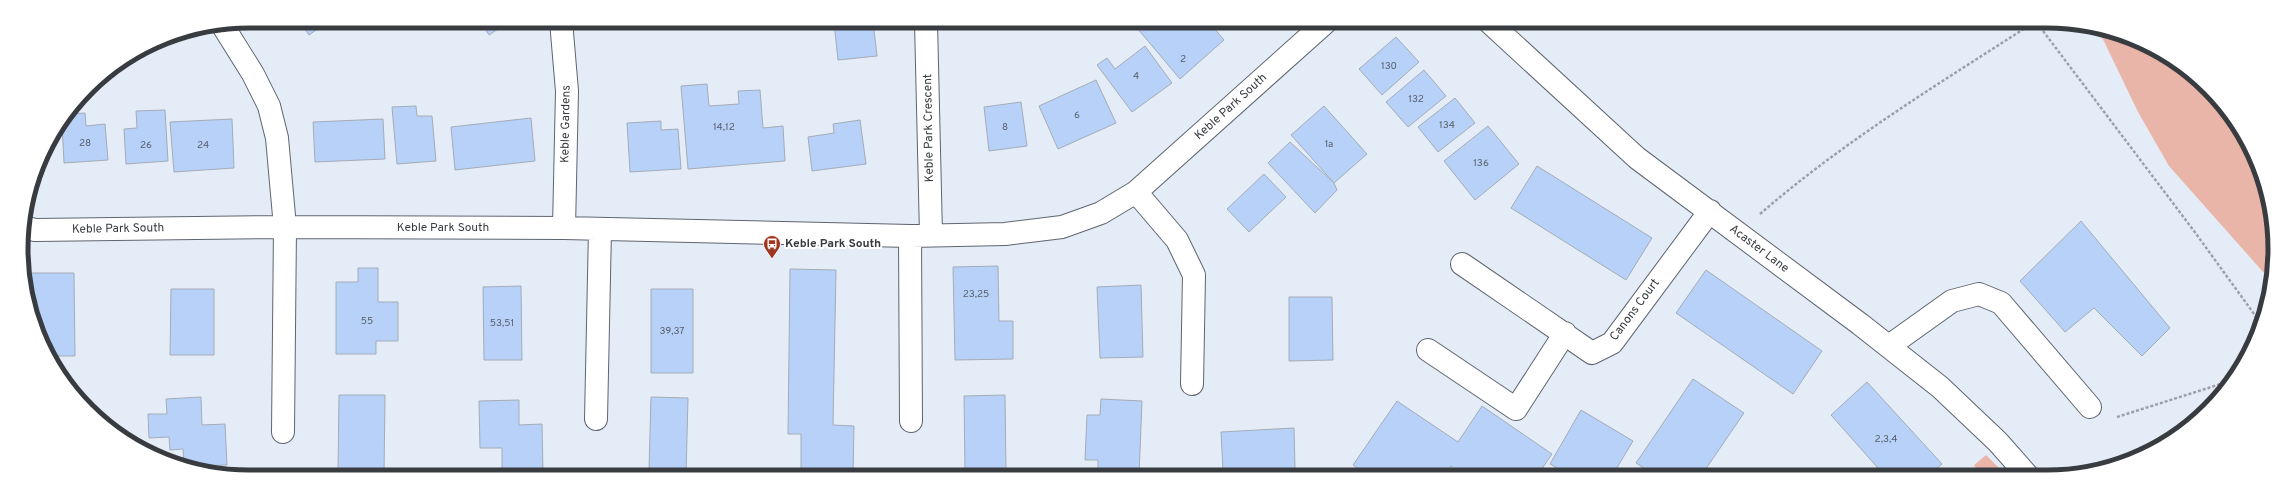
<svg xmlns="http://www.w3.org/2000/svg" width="2296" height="498" viewBox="0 0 2296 498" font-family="Overpass,sans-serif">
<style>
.green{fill:#eab5a9}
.building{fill:#b7d1f8;stroke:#a4acb6}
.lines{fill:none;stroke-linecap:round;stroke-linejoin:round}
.minor-casing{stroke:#5f656f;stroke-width:24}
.path{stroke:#9ba1a9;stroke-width:2.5;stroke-dasharray:3 2;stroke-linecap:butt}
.minor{stroke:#fff;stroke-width:22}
.labels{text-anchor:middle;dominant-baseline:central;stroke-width:4;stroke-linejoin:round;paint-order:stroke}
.number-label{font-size:10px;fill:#58606d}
.street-label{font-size:12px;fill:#383b3f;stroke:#fff}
.poi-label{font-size:12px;font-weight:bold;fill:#383b3f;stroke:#fff;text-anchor:start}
.rim{fill:none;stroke:#383b3f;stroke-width:5}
</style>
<rect width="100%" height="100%" fill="#e4ecf7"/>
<path class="green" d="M2099 31 2161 51 2228 110 2267 190 2272 282 2169 166 2138 112Z
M1986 455 2007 476H1981L1974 465Z"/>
<path class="building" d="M299 21H329L309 35Z
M480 21H510L489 35Z
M834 22H873L877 56 838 60Z
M1132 22H1164L1168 26 1173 22H1188L1191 26 1195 22H1209L1224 40 1180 79Z
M1396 37 1419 62 1382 95 1359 69Z
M1145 46 1172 83 1132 112 1097 65 1107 58 1115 69Z
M1424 70 1446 96 1408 127 1386 102Z
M1096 80 1116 123 1058 149 1039 106Z
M707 84 709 106 739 104 738 91 760 90 763 128 783 126 785 161 688 169 681 86Z
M1455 98 1475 123 1438 152 1418 127Z
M1021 102 1027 146 989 151 984 107Z
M416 106 417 116H432L436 161 397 164 392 107Z
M1324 106 1367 154 1334 183 1291 135Z
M165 110 168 161 126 164 124 129 137 128 136 111Z
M85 113 86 126 105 124 108 160 64 163 62 124 69 114Z
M531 118 535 161 455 170 451 127Z
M232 119 234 168 174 172 170 122Z
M383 119 385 159 315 162 313 122Z
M860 120 866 164 812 171 808 137 834 133 833 124Z
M661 121V130L678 129 681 169 630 172 627 123Z
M1488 126 1519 164 1475 200 1444 161Z
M1290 142 1334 183 1337 190 1315 213 1268 163Z
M1537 166 1652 238 1626 280 1511 208Z
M1264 174 1286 197 1249 232 1227 209Z
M2081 221 2170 328 2142 356 2094 308 2065 332 2020 281Z
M998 266 999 321H1013V359L955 360 953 267Z
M358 268H378V302H398V341H376V354H336V282H358Z
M790 269 836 270 833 425 854 426 853 476H801V434H788Z
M1706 270 1822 351 1793 394 1676 313Z
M30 273H74L75 356H53L33 323Z
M1141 285 1143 357 1100 358 1097 287Z
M521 286 522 360H484L483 287Z
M171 289H214V355H170Z
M651 289H693V373H651Z
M1289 297H1332L1333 360 1289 361Z
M1693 379 1744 413 1701 476H1656L1636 463Z
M1867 382 1942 464 1928 476H1885L1831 415Z
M339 395H385L384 475H355V469H338Z
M1005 395 1006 470 965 471 964 396Z
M201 397 202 425 225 424 227 465 190 466 184 464 183 449 170 450 169 437 149 438 148 414H167L166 399Z
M651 397 688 398 686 475H639V470H649Z
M1101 399 1142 401 1139 476H1098V460H1085L1087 415H1100Z
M519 400V425L542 424 543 472H502V448H480L479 401Z
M1397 401 1458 442 1482 406 1552 454 1537 476H1465L1451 466 1444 476H1417L1413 473 1411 476H1369L1353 465Z
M1581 410 1633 441 1612 476H1571L1550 464Z
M1294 428 1295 469 1279 470V476H1237V470L1223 471 1221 432Z"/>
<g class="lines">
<defs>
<path id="minor" d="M561 21 567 91 564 228
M926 22 931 235
M1489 22 1637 158 1860 324 1940 387 1998 442 2028 476
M223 26 253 74 269 106 277 138 285 227 283 432
M1136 192 1177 240 1194 275 1192 384
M23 227 35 230 285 227 564 228 910 236 1005 234 1062 227 1101 213 1136 192 1326 22
M910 236 911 421
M1462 264 1592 353 1612 343 1710 211
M1889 346 1952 301 1979 294 2001 303 2090 407
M1428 350 1516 409 1565 333
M596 419 600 229"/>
</defs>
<use href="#minor" class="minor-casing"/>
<path class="path" d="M2037 23 2194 231 2257 318 2254 342
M1760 214C1844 141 1940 83 2033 23
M2117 417 2227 382 2233 375"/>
<use href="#minor" class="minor"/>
</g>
<defs>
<symbol id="bus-pin" viewBox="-11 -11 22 30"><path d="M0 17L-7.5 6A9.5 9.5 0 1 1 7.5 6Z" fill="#9f3621" stroke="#fff"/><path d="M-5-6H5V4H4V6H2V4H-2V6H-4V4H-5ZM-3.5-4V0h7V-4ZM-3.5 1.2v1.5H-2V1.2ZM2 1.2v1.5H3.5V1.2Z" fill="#fff"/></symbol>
</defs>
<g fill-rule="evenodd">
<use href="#bus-pin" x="762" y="234" width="20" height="27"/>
</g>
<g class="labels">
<g class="number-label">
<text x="1183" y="59">2</text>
<text x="1389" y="66">130</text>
<text x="1136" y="76">4</text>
<text x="1416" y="99">132</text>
<text x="1077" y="115">6</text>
<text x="1447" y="125">134</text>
<text x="724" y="127">14,12</text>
<text x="1005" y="127">8</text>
<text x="85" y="143">28</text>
<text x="1329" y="144">1a</text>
<text x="146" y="145">26</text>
<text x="203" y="145">24</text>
<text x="1481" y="163">136</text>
<text x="976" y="294">23,25</text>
<text x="367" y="321">55</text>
<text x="502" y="323">53,51</text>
<text x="672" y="331">39,37</text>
<text x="1886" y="439">2,3,4</text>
</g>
<g class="street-label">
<text transform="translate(1231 107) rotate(-42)">Keble Park South</text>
<text transform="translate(566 124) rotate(-89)">Keble Gardens</text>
<text transform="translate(929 128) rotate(-91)">Keble Park Crescent</text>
<text x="443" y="228">Keble Park South</text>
<text transform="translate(118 229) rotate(-1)">Keble Park South</text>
<text transform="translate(1759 249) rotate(37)">Acaster Lane</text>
<text transform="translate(1635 310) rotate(-53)">Canons Court</text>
</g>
<g class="poi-label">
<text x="785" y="244">Keble Park South</text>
</g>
</g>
<path d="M0 0H2296V498H0ZM249 28H2047A221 221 0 0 1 2268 249V249A221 221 0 0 1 2047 470H249A221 221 0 0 1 28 249V249A221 221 0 0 1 249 28Z" fill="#fff" fill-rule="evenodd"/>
<path class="rim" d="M249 28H2047A221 221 0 0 1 2268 249V249A221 221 0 0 1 2047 470H249A221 221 0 0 1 28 249V249A221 221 0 0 1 249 28Z"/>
</svg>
